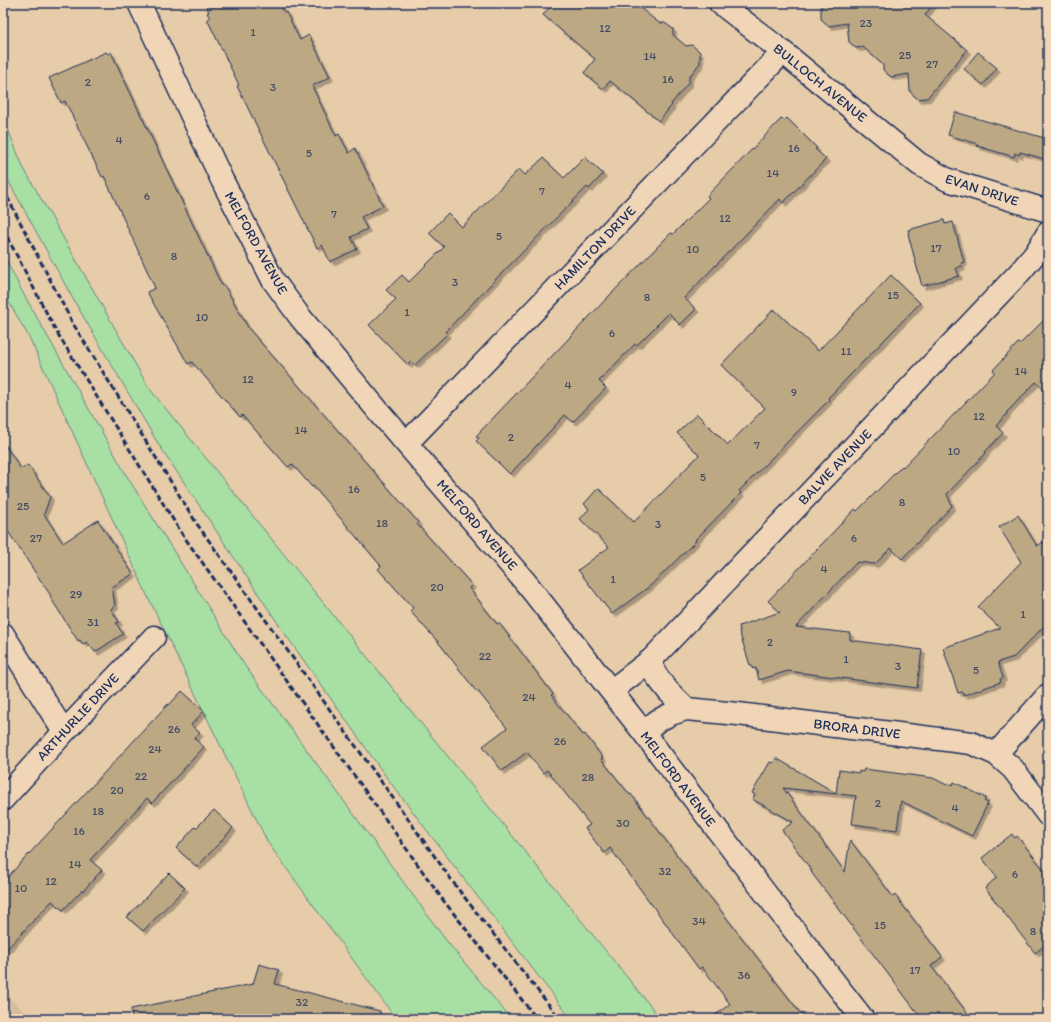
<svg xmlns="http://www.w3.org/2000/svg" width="1051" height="1022" viewBox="0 0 1051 1022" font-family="Itim,sans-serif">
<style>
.built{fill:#d6be9d}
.green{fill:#a8dfa3;stroke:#628780}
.building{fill:#bca883;stroke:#1b2f5e;filter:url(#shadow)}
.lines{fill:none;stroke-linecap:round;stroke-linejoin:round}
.minor-casing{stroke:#1b2f5e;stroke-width:25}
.minor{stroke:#f0d5b7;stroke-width:22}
.rail{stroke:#1b2f5e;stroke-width:3;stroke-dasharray:6 3;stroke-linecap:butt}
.labels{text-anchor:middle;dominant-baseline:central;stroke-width:3.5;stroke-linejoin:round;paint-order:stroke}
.number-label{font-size:12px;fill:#434d67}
.street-label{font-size:14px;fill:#1b2f5e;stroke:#f0d5b7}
</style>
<defs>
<filter id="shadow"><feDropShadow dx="3.5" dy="3.5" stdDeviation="0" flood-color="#0004"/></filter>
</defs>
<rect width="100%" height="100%" fill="#e7cca9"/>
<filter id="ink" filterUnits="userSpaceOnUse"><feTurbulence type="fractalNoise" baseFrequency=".025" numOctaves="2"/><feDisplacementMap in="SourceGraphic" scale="8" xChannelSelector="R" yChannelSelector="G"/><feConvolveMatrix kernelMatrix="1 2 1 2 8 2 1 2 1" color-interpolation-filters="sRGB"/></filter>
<g filter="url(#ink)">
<path class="built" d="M3 993 34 1019H3Z"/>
<path class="green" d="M3 117 23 167 149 388 661 1019H571L387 778 285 634 157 442 73 299 3 171Z
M3 254 23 293 128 478 245 666 445 939 511 1019H396L268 843 147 595 29 337 3 292Z"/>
<path class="building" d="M205 3H279L284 12H286L300 40 309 35 330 77 312 86 336 136 339 134 349 153 355 148 383 206 361 217 367 229 351 237 357 249 330 262 322 245 317 248 237 86 239 85 207 19 210 18 207 13 209 12Z
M553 3H634L659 23H665L673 29V35L686 46 692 45 700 52V63L689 77V82L671 104 672 105 659 121 610 81 603 89 584 73 595 59 543 15Z
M821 3H934L925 15 967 50 927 98 918 99 910 92 909 74 891 77 883 70V65L863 47 856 48 849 42 847 23 829 26 821 19Z
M106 52 108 54 111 52 222 286 224 285 249 329 418 522 417 524 472 585 469 588 497 624 499 623 553 694 551 695 583 735 585 734 603 758 601 759 630 795 631 794 706 894 707 893 805 1019H710L730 1004 702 967 699 969 610 848 604 853 585 828 590 825 547 770 543 773 527 752 502 771 483 746 507 728 477 690 476 691 439 643 410 611 413 608 378 569 381 566 313 486 312 487 292 464 288 467 242 415 240 417 192 362 188 364 147 292 155 288 104 176 102 177 65 101 61 103 49 78Z
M978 52 997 68 983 85 964 69Z
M955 112 1048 139V160L1020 152 1019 155 1015 153 1014 157 977 146 978 144 948 135Z
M782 118 784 121 787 118 817 148 815 149 826 159 783 203 780 199 684 298 696 309 680 325 669 313 637 345 635 344 599 381 606 388 573 422 565 415 510 474 476 441 479 438 476 436 609 296 671 233 673 234 709 198 707 196Z
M585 157 603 174 589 189 587 187 489 286 445 332 447 334 415 365 411 361 408 365 369 325 396 299 386 290 402 275 409 282 444 247 429 233 448 213 462 227 519 169 525 175 543 158 564 178Z
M944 220 945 224 953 222 964 262 961 263 962 266 956 268 959 276 922 286 908 234H909L908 230Z
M891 275 920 303 828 398 829 400 739 491 741 493 695 540 696 541 650 586 612 614 578 570 609 547 580 519 589 509 584 504 598 488 634 522 699 455 677 433 697 414 728 445 765 408 721 365 774 309 818 351Z
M1048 316V393L1036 382 1006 413 1007 414 996 426 1003 433 985 452 986 453 947 494 952 506 902 559 891 548 875 564 857 562 796 627 850 633V640L922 650 917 688 788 671 759 680 756 668 753 669 751 664 750 665 739 631H740L739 626 780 612 768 601 855 509 857 511 902 466 903 467 995 372 993 370 1018 343 1020 344Z
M3 442 21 469 28 465 50 497 44 514 63 543 98 520 133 574 112 587 115 606 111 609 119 622 116 623 123 634 95 652 87 642 83 644 80 640 78 641 50 597 51 596 3 524Z
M1018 515 1037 546 1048 539V622L1014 657 998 662 1003 678 1000 679 1001 682 964 695 963 692 958 693 943 648 1000 628 978 607 1021 562 999 527Z
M182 691 204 711 191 725 200 733 194 738 204 747 152 803 147 798 90 860 102 870 83 891 82 890 63 910 52 901 3 953V882L168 704 169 705Z
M776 758 836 793 839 770 859 773V771L863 772 864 769 933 778 947 785 948 783 952 785 954 782 986 798 984 801 988 803 972 836 901 801 897 830 852 824 856 796 783 788 845 872 850 840 893 897 895 895 942 957 931 966 972 1019H922L811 872 812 871 782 830 793 822 752 799 755 795 752 793 770 762 773 763Z
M214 810 233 828 197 867 176 848 195 827 196 828Z
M1012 834 1015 838 1017 836 1048 875V943L1035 953 985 888 997 877 982 858Z
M169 873 185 888 143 931 127 917Z
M259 964 279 970 275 984 380 1011V1019H132L131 1009 253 984Z"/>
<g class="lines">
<defs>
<path id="minor" d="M139 3 222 180 273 280 300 317 380 413 527 584 644 733 766 894 863 1019
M720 3 783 52 919 164 948 180 1048 211
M407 443 783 52
M3 634 64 732
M651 660 655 674 669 692 686 709
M611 691 651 660 1020 272 1036 253 1048 233
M644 733 657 721 671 714 686 709 738 714 971 743 996 754 1013 769 1048 815
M996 754 1048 695
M3 799 64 732 154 637"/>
</defs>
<use href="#minor" class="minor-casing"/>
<use href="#minor" class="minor"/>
<path class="rail" d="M3 189 72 322 197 524 458 889 560 1019
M3 229 56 331 182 534 443 900 537 1019"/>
</g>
</g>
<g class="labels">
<g class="number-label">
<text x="866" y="23">23</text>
<text x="605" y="28">12</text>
<text x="253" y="32">1</text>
<text x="905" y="55">25</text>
<text x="650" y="56">14</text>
<text x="932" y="64">27</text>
<text x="668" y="79">16</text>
<text x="88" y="82">2</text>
<text x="273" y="87">3</text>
<text x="119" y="140">4</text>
<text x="794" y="148">16</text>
<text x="309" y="153">5</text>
<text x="773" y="173">14</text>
<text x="542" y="191">7</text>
<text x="147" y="196">6</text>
<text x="334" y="214">7</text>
<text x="725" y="218">12</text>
<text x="499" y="236">5</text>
<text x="936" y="248">17</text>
<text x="693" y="249">10</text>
<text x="174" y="256">8</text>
<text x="455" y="282">3</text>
<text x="893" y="295">15</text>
<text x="647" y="297">8</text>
<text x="407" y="312">1</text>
<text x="202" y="317">10</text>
<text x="612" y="333">6</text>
<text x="846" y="351">11</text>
<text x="1021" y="371">14</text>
<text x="248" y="379">12</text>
<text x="568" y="385">4</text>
<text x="794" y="392">9</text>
<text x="979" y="416">12</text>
<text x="301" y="430">14</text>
<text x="511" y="437">2</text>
<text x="757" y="445">7</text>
<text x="954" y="451">10</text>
<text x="703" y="477">5</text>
<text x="354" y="489">16</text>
<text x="902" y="502">8</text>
<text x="23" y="506">25</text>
<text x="382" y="523">18</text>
<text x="658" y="524">3</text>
<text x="36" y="538">27</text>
<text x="854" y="538">6</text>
<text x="824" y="569">4</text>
<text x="613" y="579">1</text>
<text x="437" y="587">20</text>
<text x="76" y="594">29</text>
<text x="1023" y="614">1</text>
<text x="93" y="622">31</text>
<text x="770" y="642">2</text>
<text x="485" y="656">22</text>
<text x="846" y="659">1</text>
<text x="898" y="666">3</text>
<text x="976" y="670">5</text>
<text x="529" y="697">24</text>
<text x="174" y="729">26</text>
<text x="560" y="741">26</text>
<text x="155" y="749">24</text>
<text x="141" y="776">22</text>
<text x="588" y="777">28</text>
<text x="117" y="790">20</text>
<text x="878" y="803">2</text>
<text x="955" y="808">4</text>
<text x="98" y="811">18</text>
<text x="623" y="823">30</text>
<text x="79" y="831">16</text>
<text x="75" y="864">14</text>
<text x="665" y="871">32</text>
<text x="1015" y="874">6</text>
<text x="51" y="881">12</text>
<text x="21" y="888">10</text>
<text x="699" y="921">34</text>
<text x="880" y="925">15</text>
<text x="1033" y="931">8</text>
<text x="915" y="970">17</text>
<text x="744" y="975">36</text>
<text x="302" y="1002">32</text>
</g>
<g class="street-label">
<text transform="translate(820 83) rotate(39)">BULLOCH AVENUE</text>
<text transform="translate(982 190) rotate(18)">EVAN DRIVE</text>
<text transform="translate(256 243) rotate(61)">MELFORD AVENUE</text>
<text transform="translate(595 248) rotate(-46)">HAMILTON DRIVE</text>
<text transform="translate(835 467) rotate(-46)">BALVIE AVENUE</text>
<text transform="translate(477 525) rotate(49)">MELFORD AVENUE</text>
<text transform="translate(78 717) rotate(-47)">ARTHURLIE DRIVE</text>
<text transform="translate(857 729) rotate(7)">BRORA DRIVE</text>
<text transform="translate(678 779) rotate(53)">MELFORD AVENUE</text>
</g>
</g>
<rect width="1051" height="1022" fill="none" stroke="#f0d5b7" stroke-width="16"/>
<rect x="8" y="8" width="1035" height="1006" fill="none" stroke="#1b2f5e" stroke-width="1.5" filter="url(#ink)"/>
</svg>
